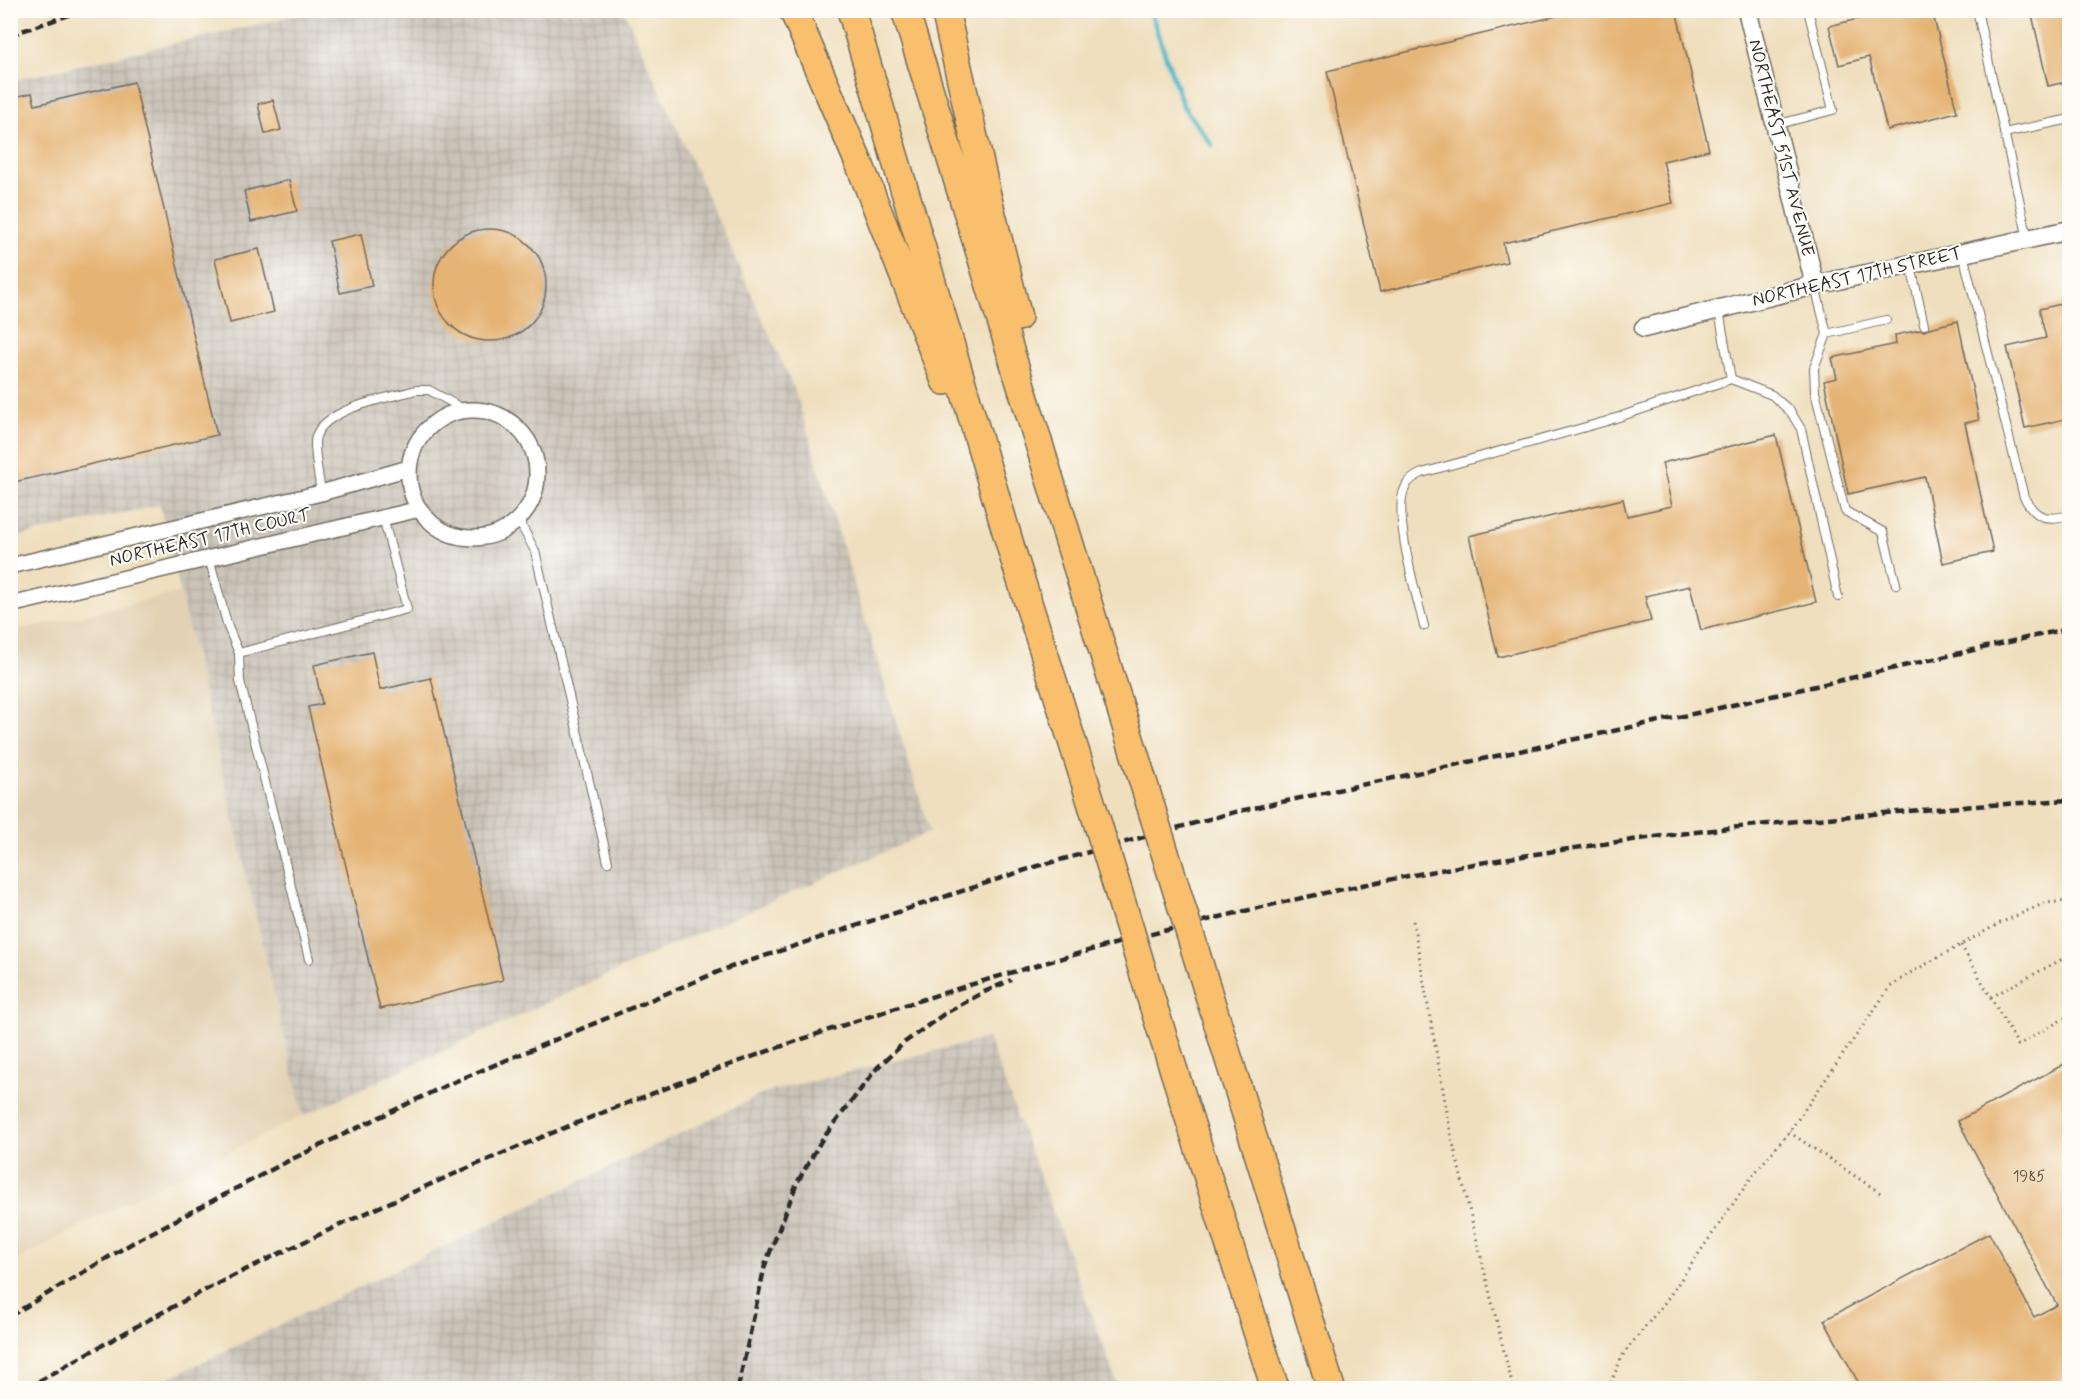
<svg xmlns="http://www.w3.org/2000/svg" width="2080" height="1399" viewBox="0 0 2080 1399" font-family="Mynerve,sans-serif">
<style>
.built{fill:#e2d1b4}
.industrial{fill:url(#industrial-grid)}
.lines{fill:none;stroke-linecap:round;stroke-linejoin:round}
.stream{stroke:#49b4c6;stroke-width:5}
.building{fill:#e5b373}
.service-casing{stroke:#706a5e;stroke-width:10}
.minor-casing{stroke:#706a5e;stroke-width:18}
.tertiary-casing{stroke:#706a5e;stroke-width:21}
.motorway-casing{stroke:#706a5e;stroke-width:30}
.path{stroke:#706a5e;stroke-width:3;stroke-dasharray:1.5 4.5;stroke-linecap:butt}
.service{stroke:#fff;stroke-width:8}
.minor{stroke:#fff;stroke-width:15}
.tertiary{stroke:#fff;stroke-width:18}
.motorway{stroke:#f9bf6d;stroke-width:27}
.rail{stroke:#2b2b2b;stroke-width:4.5;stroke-dasharray:9 4.5;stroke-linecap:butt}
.motorway-bridge-casing{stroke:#706a5e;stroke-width:30;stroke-linecap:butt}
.motorway-bridge{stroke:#f9bf6d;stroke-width:27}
.labels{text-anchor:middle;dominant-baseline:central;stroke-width:4.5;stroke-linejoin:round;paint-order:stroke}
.number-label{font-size:15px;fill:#5a4d3d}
.street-label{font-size:18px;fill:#2b2b2b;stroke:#fdfcf7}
</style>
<defs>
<pattern id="industrial-grid" width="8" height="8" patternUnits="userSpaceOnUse" patternTransform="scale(1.5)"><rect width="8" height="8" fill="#cac3b8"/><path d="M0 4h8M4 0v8" fill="none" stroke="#aea89e"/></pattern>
</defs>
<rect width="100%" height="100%" fill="#fdfcf7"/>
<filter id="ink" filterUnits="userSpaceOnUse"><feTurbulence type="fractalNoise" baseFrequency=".0167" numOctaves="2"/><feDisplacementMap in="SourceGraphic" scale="12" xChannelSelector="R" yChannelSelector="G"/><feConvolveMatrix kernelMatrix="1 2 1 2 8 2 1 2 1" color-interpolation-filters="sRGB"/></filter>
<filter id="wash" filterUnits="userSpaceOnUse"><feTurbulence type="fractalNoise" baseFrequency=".008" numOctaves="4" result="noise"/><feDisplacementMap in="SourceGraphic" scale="24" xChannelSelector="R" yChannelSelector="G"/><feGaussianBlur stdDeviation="1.35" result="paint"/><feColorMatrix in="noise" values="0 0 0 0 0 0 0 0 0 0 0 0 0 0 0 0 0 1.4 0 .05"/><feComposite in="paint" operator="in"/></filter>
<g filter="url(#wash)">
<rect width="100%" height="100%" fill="#efdfbe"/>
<path class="built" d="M181 592 303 1116 120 1205 11 1263 10 632Z"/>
<path class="industrial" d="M316 11H624L795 391 930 832 667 947 303 1116 160 505 11 538 10 81Z
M988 1038 1119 1388H148L767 1092Z"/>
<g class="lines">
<path class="stream" d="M1150 10 1183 106 1212 145"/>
</g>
<g id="blocks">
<path class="building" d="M1582 10H1676L1709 150 1663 161 1673 203 1503 243 1507 262 1380 292 1327 71Z
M1860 10H1932L1957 112 1887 130 1869 57 1839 65 1829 26 1862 18Z
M2031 10H2070V81L2048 86Z
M134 82 217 435 10 483V98L32 93 35 105Z
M273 100 281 130 265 134 258 104Z
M289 180 297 211 251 222 244 191Z
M434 285a56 56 0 1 1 112 0a56 56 0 1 1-112 0Z
M361 234 372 286 340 293 329 241Z
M259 249 274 312 230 323 215 259Z
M2070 302V418L2025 428 2007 347 2046 338 2039 309Z
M1958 321 1979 420 1965 423 1993 552 1943 563 1925 477 1848 494 1824 381 1837 378 1832 358 1896 344 1895 335 1920 330 1925 331 1929 328Z
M1776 435 1816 602 1701 630 1690 586 1645 596 1651 621 1498 657 1469 536 1623 499 1627 516 1672 506 1662 463Z
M372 652 380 690 431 678 503 980 380 1009 308 707 322 704 314 665Z
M2070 1061V1389H1862L1824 1320 1989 1233 2034 1317 2057 1305 1958 1121Z"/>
</g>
</g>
<g filter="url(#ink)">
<use href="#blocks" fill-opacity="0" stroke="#706a5e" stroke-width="1.5"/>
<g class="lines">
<defs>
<path id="service" d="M1977 10 2028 239
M1775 125 1833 110 1808 10
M2004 133 2070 119
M1963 254 2024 497C2036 519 2046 521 2070 515
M1911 266 1924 325
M1815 286 1827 334 1886 320
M1719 311 1731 379 1772 395 1790 411 1801 429 1838 597
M1827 334 1814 368 1815 392 1845 511 1883 532 1896 584
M321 493C319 477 315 459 315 443 315 409 390 398 416 390H429L465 410
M518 519 535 551 608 862
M209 558 228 627 239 653 407 609 383 517
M1424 626C1417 597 1392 513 1405 488 1408 480 1415 476 1422 473L1607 421 1731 379
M239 653 240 681 309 959"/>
<path id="minor" d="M409 474a64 64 0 1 1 128 0a64 64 0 1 1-128 0Z
M10 566 321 493 409 468
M10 605 420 509"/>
<path id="tertiary" d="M1747 10 1815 285
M1644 328 1815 285 2070 230"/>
<path id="motorway" d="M793 10 861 168 945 381
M851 10 1014 558 1085 782
M905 10 1138 765
M945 10 987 195 1018 317
M1207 989 1331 1388
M1153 1005 1275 1388"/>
</defs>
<use href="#service" class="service-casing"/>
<use href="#minor" class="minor-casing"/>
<use href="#tertiary" class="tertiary-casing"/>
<use href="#motorway" class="motorway-casing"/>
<path class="path" d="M1413 921 1451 1135 1513 1388
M1961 945 2018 1045 2070 1015
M1991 997 2070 955
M1789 1132 1882 1194
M1608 1388 1624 1353 1666 1301 1753 1175 1789 1132 1890 987 1910 973 2000 923 2045 903 2070 901"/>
<use href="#service" class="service"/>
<use href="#minor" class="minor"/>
<use href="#tertiary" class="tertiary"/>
<use href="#motorway" class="motorway"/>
<path class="rail" d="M10 35 84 10
M10 1316 134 1242 290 1160 449 1084 725 969 1038 866 1235 812 1697 713 2070 628
M27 1388C95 1349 164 1310 235 1275 590 1101 966 968 1353 887 1589 838 1829 814 2070 800
M738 1388 765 1265 797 1183 821 1141 877 1068 905 1042 944 1014 982 993 1011 980"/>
<defs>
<path id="motorway-bridge" d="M1138 765 1207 989
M1085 782 1153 1005"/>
</defs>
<use href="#motorway-bridge" class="motorway-bridge-casing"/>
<use href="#motorway-bridge" class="motorway-bridge"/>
</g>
</g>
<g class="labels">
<g class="number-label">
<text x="2029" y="1177">1985</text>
</g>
<g class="street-label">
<text transform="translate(1781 148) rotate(76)">NORTHEAST 51ST AVENUE</text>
<text transform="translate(1857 277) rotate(-13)">NORTHEAST 17TH STREET</text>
<text transform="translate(210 538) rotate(-13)">NORTHEAST 17TH COURT</text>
</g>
</g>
<rect width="2080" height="1399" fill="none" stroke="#fdfcf7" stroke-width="36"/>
</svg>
